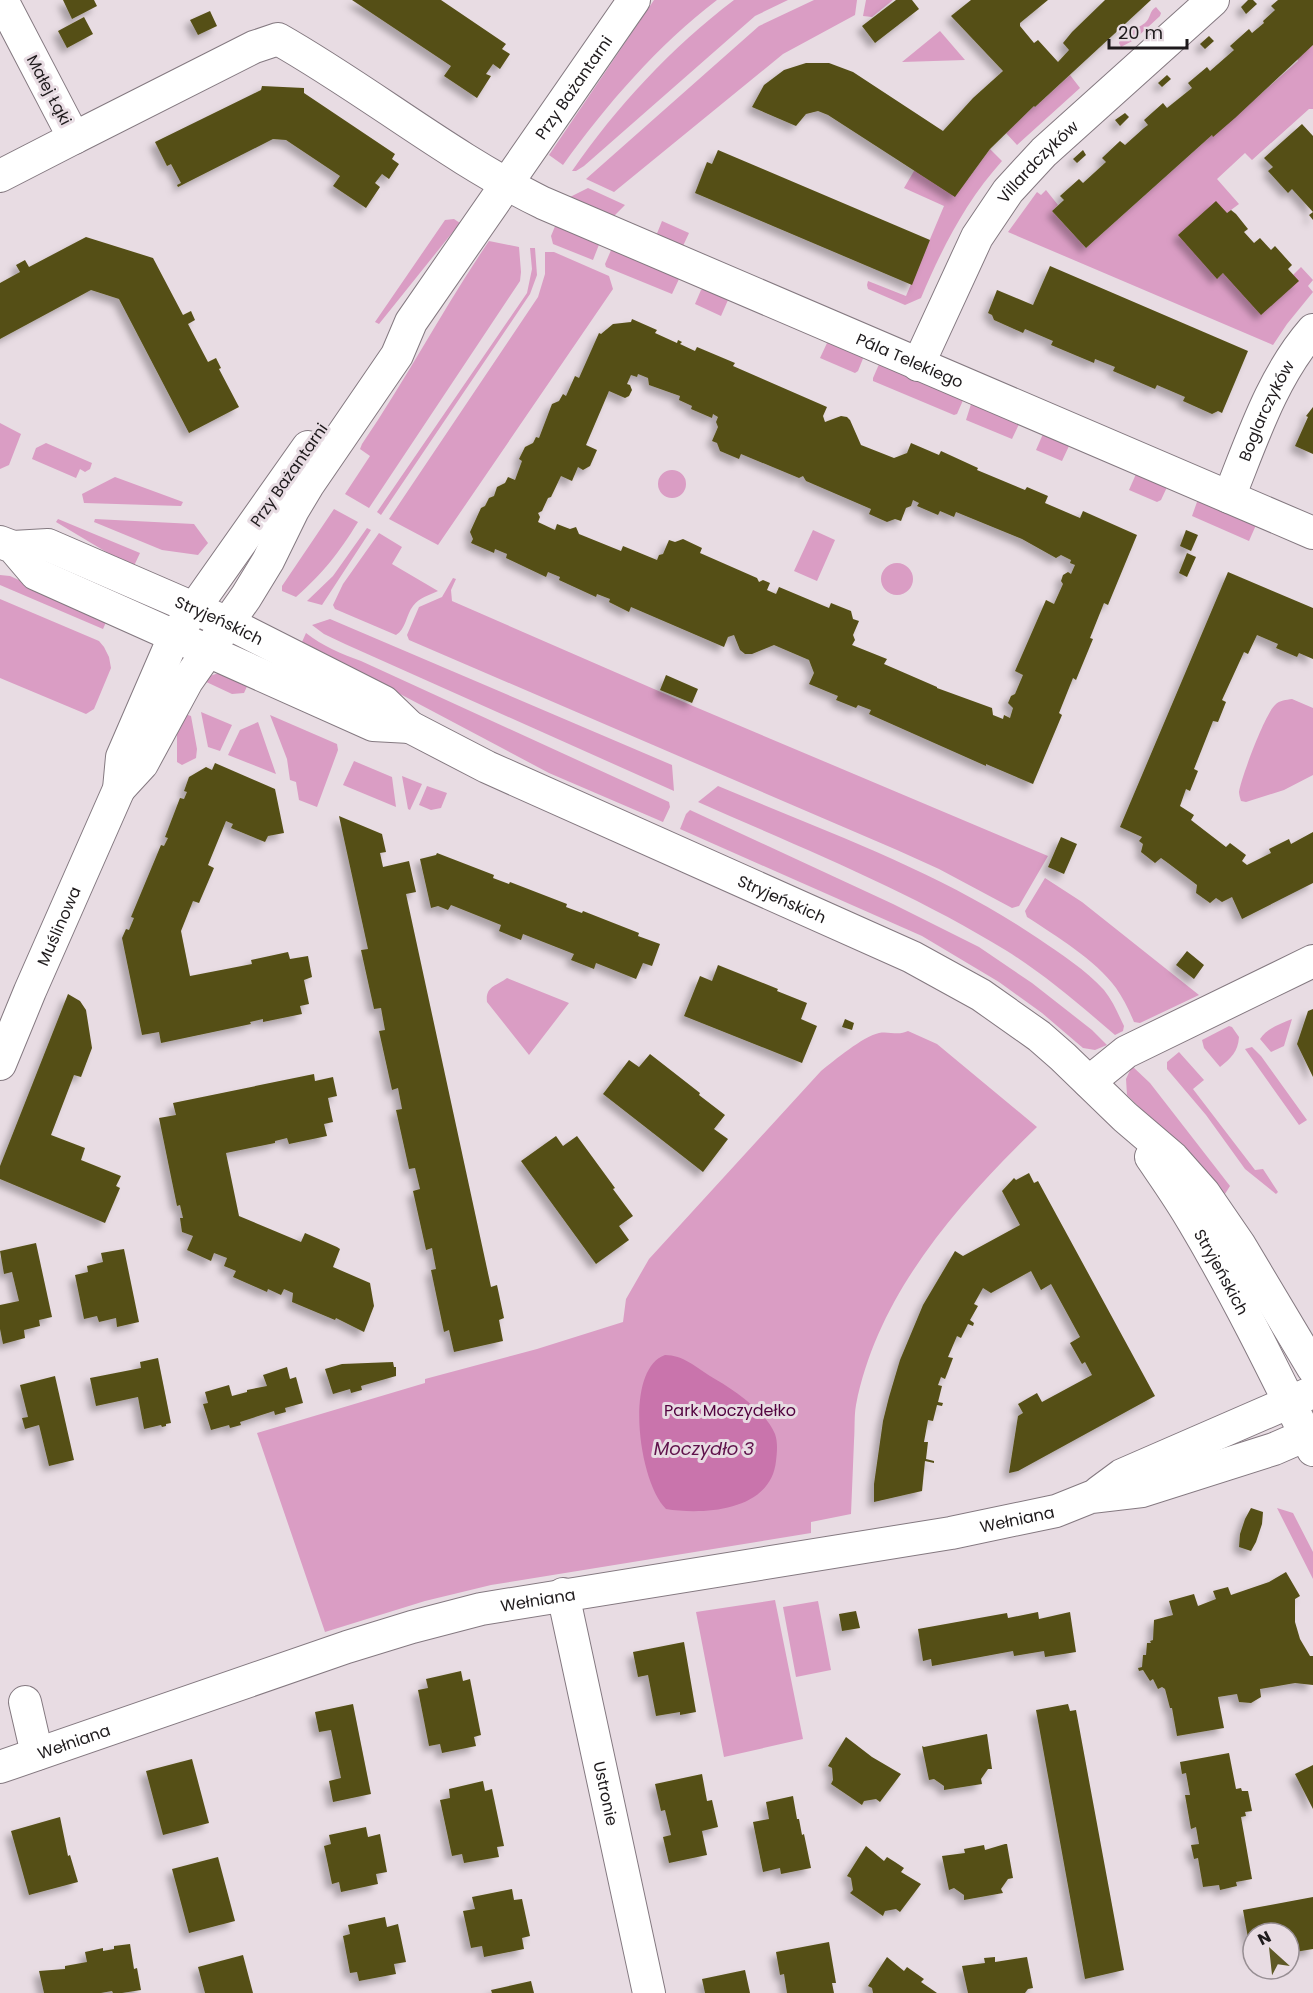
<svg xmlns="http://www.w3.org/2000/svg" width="1313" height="1993" viewBox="0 0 1313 1993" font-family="Poppins,sans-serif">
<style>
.green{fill:#da9dc4}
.water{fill:#c974ac}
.building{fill:#554f16;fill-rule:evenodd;filter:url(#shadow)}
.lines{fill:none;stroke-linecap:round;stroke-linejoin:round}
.minor-casing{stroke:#847980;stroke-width:34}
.minor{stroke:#fff;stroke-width:32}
.labels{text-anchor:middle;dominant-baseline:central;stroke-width:6;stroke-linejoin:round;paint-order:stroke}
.street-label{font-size:16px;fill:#1e1a1c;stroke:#e8dce3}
.park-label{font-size:16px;fill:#52023f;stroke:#e8dce3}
.water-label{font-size:18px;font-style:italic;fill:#5f124b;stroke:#e8dce3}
</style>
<defs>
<filter id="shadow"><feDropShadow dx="-5.5" dy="5.5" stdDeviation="3" flood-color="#0004"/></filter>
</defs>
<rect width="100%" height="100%" fill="#e8dce3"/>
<path class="green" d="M654 0H717C657 46 607 104 563 165L549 155Z
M734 0H788L755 16 584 166 576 171H572C617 106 671 48 734 0Z
M814 0H857L855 15 783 54 614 192 586 179 759 26Z
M866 0H893L872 17 863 16Z
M1156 7 1161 13 1160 16 1134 40 1121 47 1119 43C1125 27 1135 31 1145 23 1151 18 1149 11 1156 7Z
M940 31 965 60 902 62Z
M1313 45V109H1309L1252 160 1245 153 1217 179 1239 204 1227 213 1218 278 1223 273 1293 275 1301 267 1313 280 1308 286 1313 292 1287 324 1273 345 1008 232 1037 192 1041 195 1046 190 1058 205 1052 211 1086 248 1212 135 1213 136 1298 61 1297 58Z
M1070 75 1080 88 1017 145 1006 133 1034 106 1035 107Z
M990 149 1002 161C966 201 942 248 921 298L905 305 868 289 867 285 868 281 906 296 944 206 904 188 914 171 968 179Z
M588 188 625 205 610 220 568 198Z
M454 219 460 223 379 324 375 322 445 220Z
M662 221 689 233 683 246 656 236Z
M556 224 600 242 593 260 553 244 551 236Z
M489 241 519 247 521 272 520 281 369 508 345 494 370 456 360 449 362 444C407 378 444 307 489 241Z
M530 248H535L537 275 530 294 381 515 377 512 527 293 532 269Z
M612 248 678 275 679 279 672 294 606 267 605 264Z
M545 252H554L609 276 613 289 438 545 389 519 538 297 545 274Z
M706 288 726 296 728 300 721 316 695 304 701 290Z
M830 341 864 356 858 371 855 373 820 358 827 343Z
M880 362 964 398 957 414 954 415 873 381V378Z
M972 401 1019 424 1012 439 966 420Z
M0 423 21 434 9 465 0 469Z
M1043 434 1068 442 1069 446 1062 461 1036 450Z
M46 443 92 463 90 469 85 472 80 469 76 478 32 459 36 448Z
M658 484a14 14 0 1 1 28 0a14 14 0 1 1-28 0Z
M1136 474 1168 485 1161 500 1157 502 1129 490Z
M115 477 183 502 181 506 84 503 82 494Z
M1203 499 1256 525 1249 541 1192 516 1197 502Z
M334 509 358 522C338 554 324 572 296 597L282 591V586Z
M58 519 140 553 133 568 56 522Z
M95 519 194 524 208 543 198 555 162 550 94 522Z
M367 528 371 530 322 605 307 601 333 576Z
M813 530 835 540 817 581 794 571Z
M379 533 402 547 392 564 438 591C429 595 419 598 413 606 406 615 406 629 396 635L335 609 333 605 343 584Z
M881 579a16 16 0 1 1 32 0a16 16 0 1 1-32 0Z
M0 575 10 576 107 620 103 629 0 585Z
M453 578 456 579 451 590 452 601 693 706 1048 856 1019 906 1012 908 939 869 897 850 409 640 407 635 419 607 442 597Z
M0 599 99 641 104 647 109 657 111 668 94 709 86 714 0 678Z
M330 619 672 765 674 791 345 644 324 634 312 625Z
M306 633C323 646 341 654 361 661L669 802 670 807 663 822 549 773 302 642Z
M222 672 250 680 244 693 232 694 200 679Z
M1292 699 1313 708V775L1284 790 1246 802 1241 801C1240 798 1239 794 1239 792 1241 778 1265 714 1275 705 1280 700 1286 700 1292 699Z
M201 712 232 725 220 751 208 747Z
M185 714 191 716 197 749 196 758 182 765 177 762V730Z
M270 715 337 744 338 750 317 807 299 800 296 782 290 780 287 759Z
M258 722 276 774 228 755 240 730Z
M354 761 392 777 396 807 343 785Z
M402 776 422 784 410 810 408 809Z
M427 786 447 793 441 808 431 810 419 805Z
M718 786C827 832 941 872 1039 939 1061 954 1086 970 1104 990 1113 1001 1118 1014 1124 1026L1123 1031 1115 1035C1080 1005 1045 975 1007 951 910 891 802 848 698 802Z
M690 810 893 904 979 947 1032 983 1092 1030 1107 1045 1095 1050 1083 1048 1042 1013 999 982 922 936 680 829 686 814Z
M1045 878 1082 902 1199 995 1140 1023 1134 1022C1129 1010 1123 998 1116 988 1096 960 1056 936 1027 917L1025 911Z
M507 978 569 1003 529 1055 487 1002C485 986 497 986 507 978Z
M1292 1019 1284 1046 1271 1052 1260 1039C1267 1028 1280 1024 1292 1019Z
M1229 1026 1232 1027 1239 1037C1238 1052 1231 1058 1220 1067L1204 1048 1202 1040Z
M908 1031 937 1044 1037 1127C958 1204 878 1293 856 1405 854 1416 855 1429 854 1441 853 1465 852 1490 851 1514L811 1522V1533L491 1585 425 1601 325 1632 257 1433 425 1383V1379L537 1349 623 1322 626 1299 649 1259 821 1071C835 1060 862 1037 879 1033 889 1031 898 1036 908 1031Z
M1252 1047 1261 1056 1307 1120 1299 1125 1245 1049Z
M1179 1052 1204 1080 1193 1089 1255 1170 1263 1169 1278 1192 1276 1194 1245 1169 1206 1115 1167 1069V1062Z
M1132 1066 1150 1083 1230 1186 1223 1197 1199 1167 1127 1095 1126 1079Z
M1277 1508 1293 1513 1313 1552V1579Z
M775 1600 803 1739 724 1757 696 1612Z
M818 1601 831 1670 796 1677 783 1607Z"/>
<path class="water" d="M665 1355C683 1355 696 1367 710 1376 731 1388 766 1411 775 1434 778 1442 777 1453 776 1461 771 1511 704 1515 666 1509 639 1483 623 1370 665 1355Z"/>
<path class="building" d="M63 0H94L97 6 72 19Z
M352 0H441L506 44 502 49 510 54 500 69 493 64 486 74 491 76 477 98 444 76 451 66Z
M896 0H912L919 9 875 43 862 26Z
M971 0H1048L1020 23V26L1034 43 1038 40 1058 62 1069 50 1063 43 1072 32 1105 0H1151L1035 107 1034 106 990 149 955 197 828 115 818 111 806 114 796 126 752 107 764 85 784 70 806 63H829L853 72 943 131 973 98 1003 71 951 16Z
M1248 0H1253L1257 4 1246 14 1241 7Z
M1278 0H1313V45L1235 118 1213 137 1212 135 1086 248 1052 211 1064 200 1060 196 1079 179 1083 183 1106 162 1102 158 1120 141 1125 145 1144 128 1148 125 1144 120 1163 103 1167 108 1192 88 1188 83 1207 67 1210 71 1234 50 1230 46 1249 29 1252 33 1264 23 1263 21 1275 10 1271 6Z
M210 11 217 26 198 35 190 20Z
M84 17 93 34 67 48 58 31Z
M1209 36 1214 41 1205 49 1200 44Z
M1167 75 1171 79 1162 87 1158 83Z
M262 86 304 88V93L395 154 392 159 399 164 389 179 382 174 375 183 380 187 366 208 333 186 340 176 286 140 273 139 178 187 177 185 181 183 171 164 167 166 155 142 261 90Z
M1125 113 1129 117 1120 126 1115 120Z
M1302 124 1313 136V220L1309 215 1313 212 1292 189 1288 193 1268 171 1273 167 1264 158Z
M718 150 930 240 912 285 695 193 707 162 712 164Z
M1083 150 1086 155 1077 163 1073 159Z
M1216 201 1227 213 1231 210 1236 214 1248 229 1244 232 1254 243 1260 238 1271 250 1275 246 1292 265 1288 269 1299 281 1261 315 1223 273 1217 279 1178 235Z
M86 237 153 258 183 315 191 311 195 320 188 324 208 362 216 358 221 368 219 369 239 407 189 433 119 299 91 290 0 339V283L20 272 16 265 25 260 29 267Z
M1050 266 1248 351 1222 413 1218 411 1212 414 1183 401 1185 397 1157 385 1155 389 1113 371 1115 367 1095 359 1094 363 1051 345 1053 341 1025 329 1023 333 994 320 992 315 988 313 997 290 1033 305Z
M632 319 657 330 655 333 677 343 678 340 682 342 680 344 695 351 697 347 735 363 733 366 827 407 823 416 825 422 841 416 847 417 850 420 861 445 894 458 907 453 911 443 939 455 941 451 978 468 977 470 1025 490 1027 487 1048 496 1045 503 1080 518 1083 511 1137 535 1108 605 1104 603 1090 638 1093 639 1076 680 1073 678 1059 713 1062 715 1033 784 986 764V766L869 714 871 710 858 705 856 708 836 700 838 696 809 684 814 673 809 660 774 645 752 654H745L740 650 734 635 728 637 724 647 631 607 629 612 609 602 610 599 597 594 596 597 559 580 560 577 548 572 546 577 506 558 507 554 495 549 494 553 471 543 473 539 470 532 481 508 485 506 489 498 494 496 497 487 505 483 508 477 515 480 522 461 519 459 525 447 533 443 536 437 539 438 552 404 559 401 563 394 566 396 575 376 579 378 599 333 601 334 613 324 631 322ZM638 374 648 378 649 385 680 396 679 400 692 406 691 409 712 418 713 414 718 417 716 422 718 427 712 441 717 443 720 451 739 459 741 454 799 478 803 476 806 481 871 509 869 514 887 522 895 519 901 521 906 508 911 506 913 500 919 503 917 506 938 515 940 511 954 517 956 512 1022 539 1056 558 1061 555 1071 560 1070 563 1075 565 1071 574 1068 572 1063 575 1061 581 1063 584 1054 604 1046 600 1015 671 1023 675 1015 694 1011 696 1008 703 1013 708 1010 718 1004 715 1003 719 993 715 992 708 937 688V687L884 664 887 659 852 645 855 640 853 635 859 621 853 619 851 611 831 603 829 608 779 587 776 594 767 590 770 583 763 580 759 582 757 578 700 553 702 548 683 539 675 542 669 540 663 554 659 555 657 560 623 546 621 551 579 534 576 527 570 529 557 524 555 530 538 522 540 517 538 513 542 511 548 498 551 497 561 476 572 481 578 467 583 470 590 466 597 450 586 445 609 391 625 398 629 396 632 390 630 385 627 384 631 375 637 377Z
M1313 407V454L1295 446 1308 417 1306 416Z
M1186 530 1198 535 1191 551 1180 546Z
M1187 553 1196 557 1187 577 1179 573Z
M1228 572 1313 608V659L1299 653 1297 657 1276 648 1278 644 1257 635 1248 654 1244 652 1222 700 1226 702 1218 722 1213 721 1194 769 1198 771 1190 791 1186 789 1180 806 1194 815 1191 820 1226 847 1230 843 1246 855 1242 861 1247 865 1271 853 1269 849 1289 839 1291 844 1313 832V883L1242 919 1232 897 1222 902 1216 898 1210 903 1196 893 1197 885 1168 863 1161 858 1155 863 1141 852 1143 844 1139 841 1142 837 1120 827Z
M666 675 698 689 692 703 660 690Z
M215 763 275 789 284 833 268 836 265 842 231 828 233 824 226 821 208 865 214 868 199 903 193 901 181 931 190 976 252 964 251 960 288 952 290 959 308 956 312 977 304 980 309 1004 300 1006 302 1014 263 1022V1019L250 1022 251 1024 161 1043 159 1032 142 1035 122 938 126 929 129 930 134 918 131 917 161 845 164 846 168 838 165 837 180 798 184 799 187 792 184 791 189 777 206 767 212 770Z
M339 816 382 834 386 852 380 853 383 867 409 861 416 892 406 894 491 1287 497 1285 504 1318 499 1320 503 1341 454 1352 449 1330 444 1332 431 1270 436 1269 432 1248 426 1250 413 1191 420 1189 415 1168 409 1169 396 1110 402 1109 398 1088 392 1090 379 1031 385 1030 381 1008 374 1009 361 950 368 949Z
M1061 837 1077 844 1064 874 1048 867Z
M437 853 494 875 493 878 509 884 510 882 567 904 566 907 582 913 583 911 639 933 638 936 660 944 652 966 643 963 636 979 596 963 594 969 571 960 574 954 523 934 521 940 499 931 501 925 451 905 448 910 438 906 431 908 420 859 436 855Z
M1187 951 1204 965 1194 979 1176 965Z
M718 965 778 989 777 991 807 1003 801 1019 817 1026 802 1063 684 1016 700 976 712 981Z
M68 994 80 1001 86 1010 92 1048 81 1077 74 1075 51 1135 85 1148 81 1160 121 1176 116 1186 120 1188 105 1223 0 1179V1166Z
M1313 1009V1077L1297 1044 1308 1011Z
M845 1019 854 1023 852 1030 842 1027Z
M650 1054 700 1093 699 1095 725 1115 714 1129 728 1139 703 1172 603 1094 629 1060 639 1067Z
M314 1074 315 1081 333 1077 337 1096 328 1098 333 1122 324 1124 327 1136 289 1144 287 1138 275 1141V1143L226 1153 239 1216 301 1242 305 1233 337 1247 340 1249 333 1267 370 1283 374 1306 364 1332 336 1318 335 1320 292 1302 293 1293 284 1289 281 1295 268 1289 267 1292 233 1277 236 1271 224 1266 227 1258 214 1253 211 1261 187 1250 193 1236 182 1232 180 1218H183L180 1205 177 1206 159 1118 176 1115 173 1103Z
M556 1136 563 1146 577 1136 615 1188 613 1189 633 1216 619 1226 629 1240 596 1264 521 1161Z
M1029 1173 1034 1183 1038 1181 1155 1396 1018 1471 1009 1473 1018 1416 1023 1413 1018 1404 1037 1393 1042 1402 1092 1375 1085 1362 1082 1364 1070 1343 1080 1337 1051 1284 1041 1290 1031 1271 991 1293 983 1288 974 1304 978 1306 970 1320 974 1323 973 1326 968 1324 961 1338 957 1336 948 1357 953 1358 947 1374 945 1379 941 1377 938 1385 942 1386 938 1402 943 1403 942 1406 937 1405 933 1421 928 1420 924 1442H928L926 1459 934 1461V1463L925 1461 922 1491 874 1502V1484L883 1421 889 1397 900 1360 923 1305 955 1251 963 1256 1020 1225 1002 1191 1014 1178 1016 1180Z
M36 1243 52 1317 39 1320 40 1326 24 1330 25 1338 3 1344 0 1329V1305L19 1301 12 1272 4 1274 0 1251Z
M124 1249 139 1322 117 1327 116 1318 99 1322 97 1316 84 1319 75 1275 88 1272 87 1266 103 1262 101 1253Z
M158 1358 171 1423 166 1424V1426L162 1427 161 1425 144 1429 138 1397 96 1406 90 1378 141 1368 140 1362Z
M393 1362 394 1367H396V1376L361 1386 362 1390 351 1393 350 1389 333 1394 325 1369 342 1364Z
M287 1367 290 1379 296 1377 303 1403 285 1408 286 1412 275 1415 274 1411 240 1422 241 1425 230 1428 229 1425 211 1430 203 1404 208 1403 205 1392 229 1385 232 1396 247 1392V1390L267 1386 263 1375Z
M55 1376 74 1460 49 1466 39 1425 25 1429 22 1418 28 1417 20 1385Z
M1251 1508 1263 1512 1262 1524 1256 1542 1251 1551 1239 1547 1240 1534 1245 1519Z
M1286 1572 1300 1596 1295 1599V1622L1300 1639 1310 1656H1313V1685L1295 1683 1260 1689 1261 1697 1251 1703 1239 1702 1237 1694 1218 1697 1224 1728 1177 1736 1172 1708H1170L1165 1689 1162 1687 1158 1689 1153 1679 1150 1681 1143 1670 1139 1671 1138 1668 1142 1667 1143 1655H1146L1147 1643H1151L1150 1641 1153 1640 1154 1620 1173 1615 1169 1601 1194 1594 1198 1606 1216 1599 1213 1591 1228 1587 1231 1595 1269 1582Z
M856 1611 860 1628 842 1631 839 1614Z
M1038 1612 1039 1619 1070 1612 1076 1652 1045 1657 1044 1651 1014 1656 1013 1651 932 1666 931 1659 923 1661 918 1629 1007 1613 1008 1618Z
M684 1642 696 1712 680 1715V1712L656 1716 648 1675 638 1677 633 1652Z
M461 1671 463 1681 470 1679 481 1735 474 1737 476 1746 442 1753 440 1744 429 1746 418 1690 428 1688 426 1679Z
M353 1704 371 1794 333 1802 329 1781 341 1778 331 1730 319 1732 315 1712Z
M1068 1704 1070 1711 1076 1710 1124 1970 1085 1979 1036 1710Z
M987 1734 992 1769H988L981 1779 982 1784 944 1790V1786L934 1779 929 1780 922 1746 924 1747Z
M846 1737 872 1757 901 1774 880 1802 876 1799 864 1801 862 1805 831 1784 833 1780 832 1768 828 1766Z
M1229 1753 1236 1789 1241 1788 1242 1791H1248L1252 1811 1245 1812 1246 1816 1241 1817 1252 1879 1236 1882 1237 1886 1220 1890 1219 1885 1203 1887 1198 1858 1194 1859 1191 1845 1199 1844 1196 1827 1191 1829 1185 1795H1190L1186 1773 1182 1774 1180 1762Z
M192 1759 209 1823 163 1835 146 1771Z
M1313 1765V1809L1295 1774Z
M702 1774 707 1801 712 1800 718 1827 702 1831 707 1855 669 1863 663 1837 671 1835 665 1810 661 1811 655 1784Z
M483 1781 485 1791 492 1789 504 1846 497 1847 499 1857 464 1863 462 1854 452 1856 440 1800 450 1798 449 1789Z
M793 1796 797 1819H799L802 1835 804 1834 811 1868 781 1874 780 1868 763 1872 753 1822 769 1819 766 1802Z
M60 1817 68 1856 70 1855 78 1882 29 1895 11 1831Z
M366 1827 368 1837 380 1834 387 1872 376 1874 378 1884 341 1892 339 1882 332 1884 324 1846 331 1844 329 1835Z
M1005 1844H1007L1013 1878 1008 1879 1001 1889 1003 1893 964 1900V1895L954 1888 949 1890 942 1856 965 1853 964 1849 984 1845 985 1850Z
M866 1846 884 1861 887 1857 895 1862 904 1868 901 1872 921 1884 900 1912 896 1909 885 1911 883 1916 850 1893 853 1890 851 1878 847 1876Z
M218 1857 235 1921 189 1933 172 1869Z
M512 1889 514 1900 522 1899 530 1936 522 1938 524 1949 484 1957 482 1946 471 1948 463 1911 475 1909 472 1897Z
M1313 1897V1949L1289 1953V1933H1253L1252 1960 1243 1910Z
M385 1917 387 1927 398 1924 406 1962 394 1964 396 1974 359 1981 357 1972 350 1973 343 1936 350 1934 348 1925Z
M829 1942 836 1983H832L834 1993H787L784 1974 780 1975 776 1952Z
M130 1944 134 1969 137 1968 141 1990 122 1993H113L112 1991 101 1993H44L39 1971 65 1969V1966L87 1962 85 1952 103 1948V1951L114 1949V1946Z
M243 1955 253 1993H205L198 1967Z
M887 1957 904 1971 907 1967 924 1979 921 1982 937 1993H873L872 1988 868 1986Z
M995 1957V1962L1027 1957 1033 1988 1028 1989 1025 1993H968L962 1966 985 1963 984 1958Z
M745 1970 750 1993H705L702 1979Z
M531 1981 534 1993H492L491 1990Z"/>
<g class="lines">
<defs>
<g id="minor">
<path id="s1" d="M74 138 254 47 278 39C368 90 449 157 543 203L1313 533"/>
<path d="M0 176 74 138 2 0"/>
<path id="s2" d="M918 365 977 237 1008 191 1044 152 1213 0"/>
<path id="s3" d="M1229 497C1252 440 1272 377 1313 330"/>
<path d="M0 542 13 547 36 574 373 725 410 727"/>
<path id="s4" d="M13 547 48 545 228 623 384 702 410 727 487 767 912 957 981 995 1039 1036 1063 1057 1125 1117 1173 1158 1204 1193 1239 1244 1313 1368"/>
<path id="s5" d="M119 789 142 764 187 681 246 597 268 561 293 510 308 485 397 355 411 322 634 0"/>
<path id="s6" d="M0 1064 30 991 119 789 122 757 174 637 308 447"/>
<path d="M1089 1082 1126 1052 1313 961"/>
<path id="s7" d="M1151 1157C1166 1179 1181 1200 1194 1223 1238 1297 1275 1373 1313 1450"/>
<path d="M1099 1492 1122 1475 1313 1392"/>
<path id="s8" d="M563 1594 649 1993"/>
<path d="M25 1702 37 1754"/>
<path id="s9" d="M0 1767 347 1647 412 1627 481 1609 951 1533 1056 1511 1091 1497 1142 1491 1274 1449 1313 1432"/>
</g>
</defs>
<use href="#minor" class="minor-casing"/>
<use href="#minor" class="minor"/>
</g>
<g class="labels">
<g class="street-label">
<text stroke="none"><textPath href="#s5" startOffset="838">Przy Bażantarni</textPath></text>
<text transform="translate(49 90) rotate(62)">Małej Łąki</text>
<text stroke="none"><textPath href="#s2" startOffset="238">Villardczyków</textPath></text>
<text stroke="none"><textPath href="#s1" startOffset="938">Pála Telekiego</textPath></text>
<text stroke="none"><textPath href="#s3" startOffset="94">Boglarczyków</textPath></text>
<text transform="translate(289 475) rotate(-55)">Przy Bażantarni</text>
<text stroke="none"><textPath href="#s4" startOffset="222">Stryjeńskich</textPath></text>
<text stroke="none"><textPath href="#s4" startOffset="852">Stryjeńskich</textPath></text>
<text stroke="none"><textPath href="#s6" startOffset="150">Muślinowa</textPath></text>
<text stroke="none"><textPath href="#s7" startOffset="135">Stryjeńskich</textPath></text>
<text stroke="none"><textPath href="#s9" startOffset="1050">Wełniana</textPath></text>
<text stroke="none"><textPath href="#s9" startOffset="564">Wełniana</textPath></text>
<text stroke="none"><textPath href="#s9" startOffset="78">Wełniana</textPath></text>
<text stroke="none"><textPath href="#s8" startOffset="204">Ustronie</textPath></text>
</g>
<g class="park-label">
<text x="730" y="1410">Park Moczydełko</text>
</g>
<g class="water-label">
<text x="704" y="1448">Moczydło 3</text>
</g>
</g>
<g transform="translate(1271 1951) rotate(333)"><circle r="28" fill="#e8dce3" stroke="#978e93" stroke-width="1.5"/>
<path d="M0-4.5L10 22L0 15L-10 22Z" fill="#5e5925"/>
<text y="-9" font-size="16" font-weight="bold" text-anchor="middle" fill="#1e1a1c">N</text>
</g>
<path d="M1109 39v9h78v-9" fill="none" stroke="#1e1a1c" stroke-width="3"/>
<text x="1118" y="39" font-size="18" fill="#1e1a1c" stroke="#e8dce3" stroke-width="4.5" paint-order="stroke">20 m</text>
</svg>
